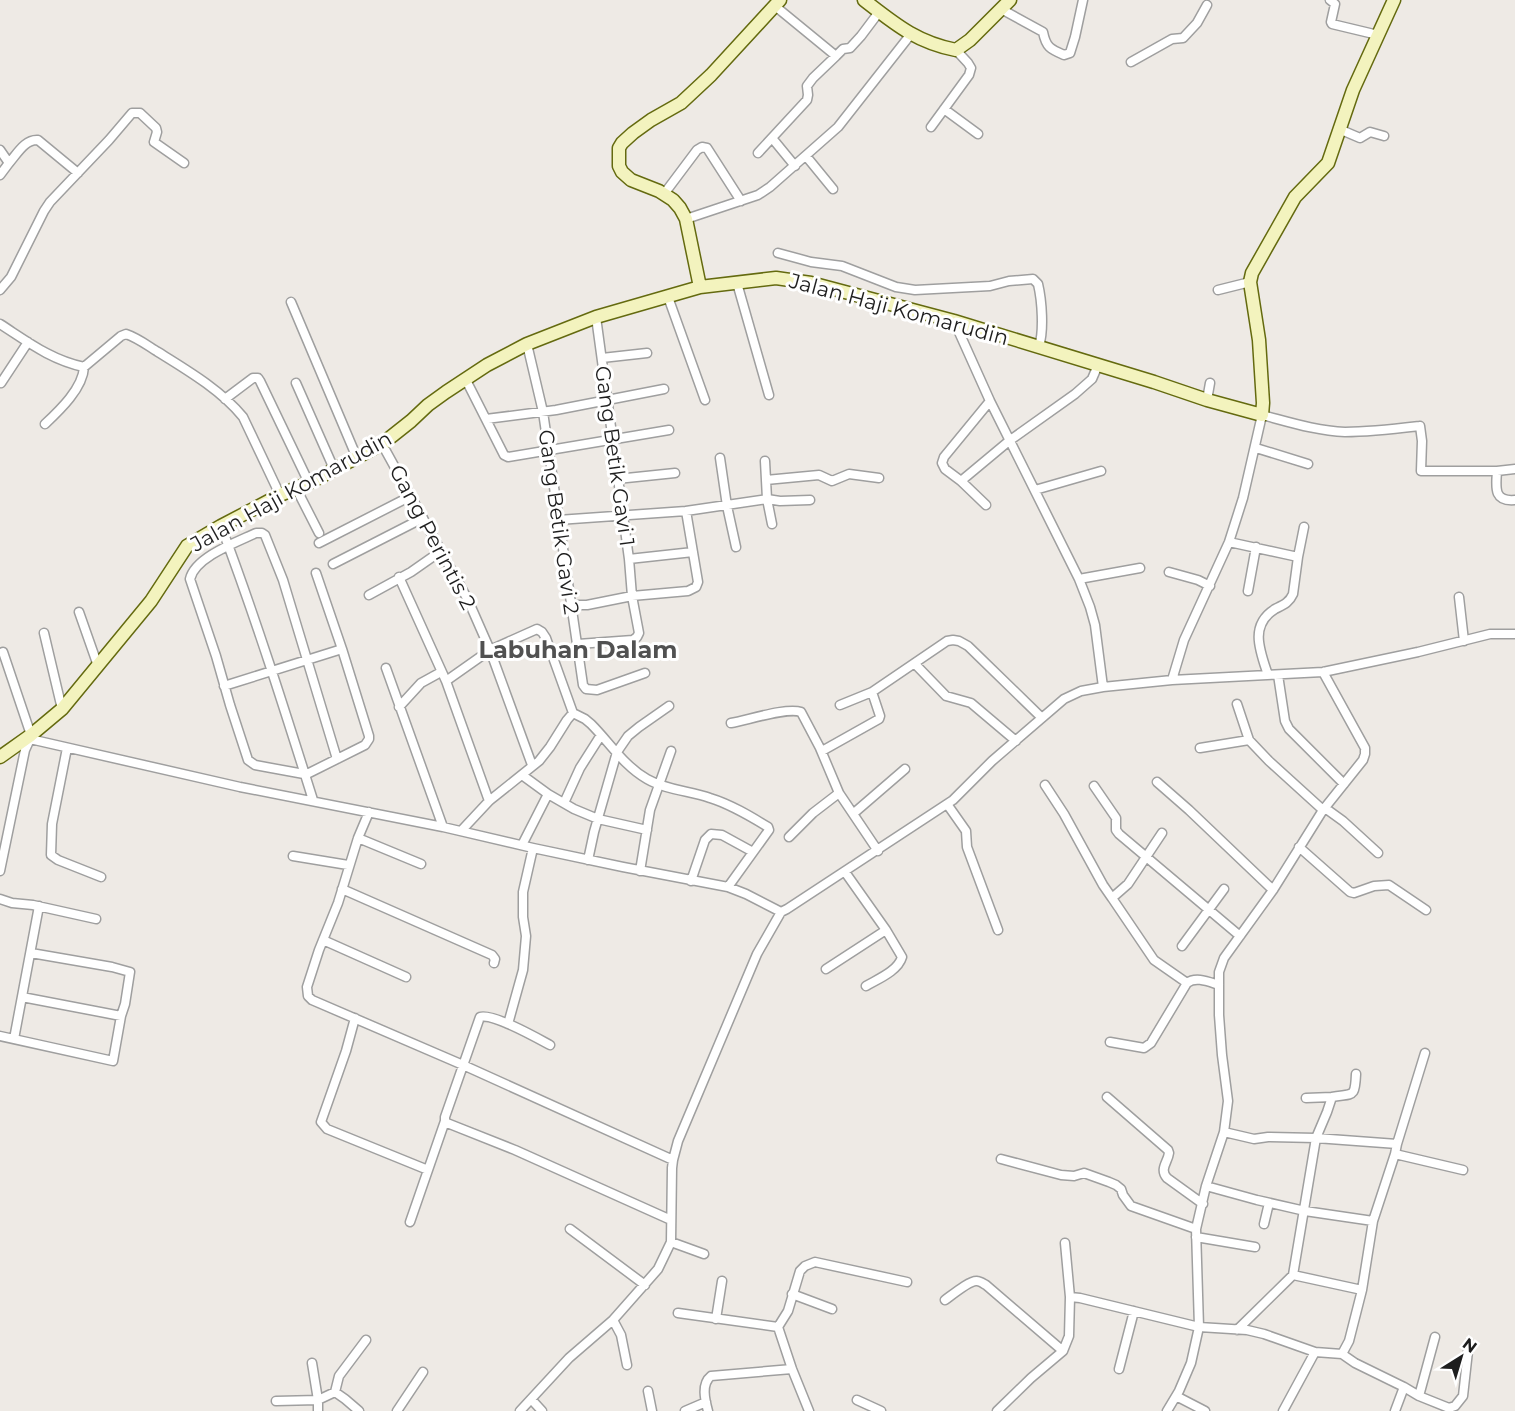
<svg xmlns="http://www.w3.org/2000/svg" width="1515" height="1411" viewBox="0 0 1515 1411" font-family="Montserrat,sans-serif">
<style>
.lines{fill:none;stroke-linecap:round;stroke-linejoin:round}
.street-casing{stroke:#9f9f9f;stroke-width:11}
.secondary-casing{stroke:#646a0f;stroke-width:15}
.street{stroke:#fff;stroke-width:8}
.secondary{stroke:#f3f3be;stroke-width:12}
.labels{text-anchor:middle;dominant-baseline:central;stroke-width:6;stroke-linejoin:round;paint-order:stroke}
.street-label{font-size:21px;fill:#1e1e1e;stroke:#fff}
.quarter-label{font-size:24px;font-weight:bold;fill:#515151;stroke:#fff}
</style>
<rect width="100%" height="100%" fill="#eeeae5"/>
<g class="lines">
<defs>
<path id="street" d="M1330 0 1335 4 1331 22 1332 24 1378 35
M775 6 836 56
M1001 9 1043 32C1046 47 1050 49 1064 55L1070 53 1075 37 1083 0
M1131 62 1172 39 1183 38 1197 23 1207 5
M944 109 978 134
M931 127 969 75 971 68 968 63 956 50
M1339 129 1360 138 1370 132 1384 136
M772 138 795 166
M0 150 9 163 0 175
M758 153 807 100 808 95 807 86 813 78 836 56 843 49 850 48 861 36 879 12
M806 156 833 189
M9 163C17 154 25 139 38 140L78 173
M664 194 697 150 702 147 707 148 741 201
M686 219 758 195 770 187 838 127 911 34
M778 253 811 262 842 266 896 287 915 290 990 286 1009 281 1033 279 1038 284C1042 301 1044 331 1039 346
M737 283 769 395
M0 290 11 277 44 211 50 202 109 140 132 113H140L156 128 157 132 154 142 184 163
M1218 290 1250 282
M668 297 705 400
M291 302 357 458
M954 321 990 401 1079 579 1090 607 1095 625 1103 687
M0 324C28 342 51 360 84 367L121 336 126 334C138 338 148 346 158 352 187 370 221 390 243 417L280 495
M527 344 543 412 583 685 586 689 597 690 645 673
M602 358 647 353
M466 380 504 455 508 457 669 430
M1 383 28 342
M296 383 334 469
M225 399 253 378H258L260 381 309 483
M1207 400 1210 383
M486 419 556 410 664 389
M45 424C60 410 83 388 84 367
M382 444 468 600 490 650 532 765
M1256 448 1308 464
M720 458 727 506 736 547
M1497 471C1496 487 1493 502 1515 500
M617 479 675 473
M766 480 819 475 832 481 849 474 879 478
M961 481 1009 441 1075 394 1092 379 1098 365
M296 488 319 533
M1035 490 1101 471
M986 505 961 481 945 469 942 463 944 457 990 401
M558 520 686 511 767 499 765 461
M772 524 767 499 780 501 810 500
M221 526C255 616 284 708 313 800
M1229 542 1298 557 1304 527
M319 543 411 496
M629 559 693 552
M333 564 423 518
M1169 572 1198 580 1210 586
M399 577 446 681 489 801
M1079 579 1140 568
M1248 591 1256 547
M369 595 411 572 441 551
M1459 597 1464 641
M571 605H587L632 596 688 591 696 587 698 582 686 511
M79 612 98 666
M44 633 62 709
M578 644 633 640 637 637 639 633 632 596 629 559 596 317
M3 652 31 735 30 739 240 787 443 827 533 848 623 867 728 887 746 894 781 912 787 909 953 800 992 761 1064 699 1081 691 1103 687 1172 680 1323 672 1418 652 1490 634H1515
M915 664 946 696 971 703 1016 741
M386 668 443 827
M1268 675C1260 651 1249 625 1275 609 1283 605 1289 603 1293 594L1298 557
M1278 675 1285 721 1289 729 1344 784
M1172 680 1184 640 1229 542 1243 498 1262 415C1289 422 1317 431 1345 432 1371 432 1395 429 1420 426L1422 441 1421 471H1497L1515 469
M446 681 490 650 537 629 542 632 546 638 573 713 585 719 591 724C610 743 624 766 647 779 666 790 690 791 710 798 730 804 750 816 768 827L769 830 728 887
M224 686 342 649
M1237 704 1249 740
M840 705 872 692 947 641 953 640 959 641 968 646 1042 718
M399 707 421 683 441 672
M731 723C748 720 787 707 801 712L820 748 839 793 878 851
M67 748 52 824 51 855 58 860 101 877
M1200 748 1249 740 1269 761 1323 810
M822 751 879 719 880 716 872 692
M304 774 255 765 248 760 230 705 216 656 190 579C195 557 237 542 256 533H262L265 535 283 580 337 759
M305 775 365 745 369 739V736L342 649 316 573
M522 775 548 794
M1157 782 1189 810 1273 890
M1045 785 1064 814 1103 885 1112 898 1128 884 1162 833
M1094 786 1116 818V830L1119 834 1240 936
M564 803 580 768 601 735
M947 804 966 831 967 847 998 930
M1325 808 1343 821 1378 853
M369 812 358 838 338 903 319 950 307 987 308 996 312 1000 463 1065 673 1160
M854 813 905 769
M461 831 489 801 539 761 550 747 567 720 573 713
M789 837 813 813 839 793
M358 838 421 864
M522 845 548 794 574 809 598 819 647 830
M1299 847 1350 892 1354 893 1374 886 1389 885 1426 910
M293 856 348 865
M588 860 594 832 617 752 628 736 639 727 669 706
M0 871 25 750 30 739
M640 871 650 810 671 751
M845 872 886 930 902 957C898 971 878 979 866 986
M691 881 705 840 711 834 722 835 753 852
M342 889 492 955 495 959 494 963
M1112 898 1154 960 1187 983
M0 899 12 903 33 905 96 919
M323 940 406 977
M1182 946 1224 889
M826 969 886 930
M22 997 121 1016 125 1004 130 972 112 967 31 953
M355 1018 346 1051 321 1122 327 1129 428 1170
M508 1024 523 970 526 936 523 917V892L533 848
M0 1036 113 1061 121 1016
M14 1039 39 906
M1110 1042 1144 1048 1151 1043 1187 983C1196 976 1209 982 1219 985
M550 1045C537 1038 493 1013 480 1017L445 1117V1121L447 1123 515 1150 671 1220
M1107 1097 1168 1150 1169 1153C1168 1162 1159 1169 1167 1178L1203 1204
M1306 1098 1332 1097
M1224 1132 1254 1139 1268 1137 1316 1138 1397 1144
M1395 1154 1463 1170
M1001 1159 1061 1175 1074 1176 1084 1173 1109 1182 1116 1185 1121 1189 1123 1195 1131 1206 1196 1229
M1206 1186 1257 1200 1305 1211 1373 1221
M410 1222 445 1121
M1264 1224 1269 1203
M570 1229 645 1285
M1196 1237 1255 1247
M671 1242 704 1254
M1065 1243 1070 1297
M1293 1275 1362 1290
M792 1294 832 1309
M945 1300C952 1295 970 1280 977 1281 980 1281 984 1284 986 1285L1063 1351
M678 1313 778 1327 792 1369 809 1411
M716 1319 722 1281
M613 1320 621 1335 627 1365
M778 1327 788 1311 800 1271 805 1266 815 1262 907 1282
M1237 1330 1293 1275 1316 1138 1327 1112 1332 1097C1353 1093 1355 1099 1356 1074
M1342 1354 1355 1363 1404 1387 1395 1411
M1119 1369 1134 1311
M1404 1387 1419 1396 1449 1408 1455 1406 1463 1396 1468 1351
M648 1391 652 1411
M335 1392 339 1376 366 1340
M1176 1396 1205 1411
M1419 1396 1435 1337
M531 1399 542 1411
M857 1400 881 1411
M276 1401 318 1400 312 1363
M318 1411V1400L335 1392 345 1399 359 1411
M397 1411 423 1372
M520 1411 569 1358 613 1320 658 1269 671 1242 672 1168 673 1160 678 1141 757 954 781 912
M685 1411 706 1402
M708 1411C705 1400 701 1384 711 1376L792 1369
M997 1411 1031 1378 1063 1351 1069 1336 1070 1297 1080 1298 1199 1327 1247 1330 1264 1334 1315 1352 1342 1354 1349 1341 1362 1290 1373 1221 1395 1154 1397 1144 1425 1053
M1167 1411 1179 1391 1191 1363 1199 1327 1196 1229 1206 1186 1224 1132 1228 1101 1222 1055 1219 1015V972L1224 958 1273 890 1323 810 1363 760 1365 754V748L1323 672
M1283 1411 1315 1352"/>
<path id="secondary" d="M864 0C895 24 916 42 956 50L970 40 1010 0
M700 287 686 219 680 208 673 200 659 191 631 180 622 172 619 166V148L622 143 633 133 651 120 681 103 711 75 780 0
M0 757 31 735 62 709 151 601 187 546 221 526 280 495 309 483 382 444 411 421 428 405 446 392 487 365 527 344 596 317 700 287 776 278 811 283 954 321 1154 382 1207 400 1262 415 1263 403 1259 340 1250 282 1252 273 1295 197 1328 163 1353 90 1394 0"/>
</defs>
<use href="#street" class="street-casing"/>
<use href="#secondary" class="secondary-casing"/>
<use href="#street" class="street"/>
<use href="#secondary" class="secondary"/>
</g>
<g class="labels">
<g class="street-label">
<text transform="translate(899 309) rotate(15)">Jalan Haji Komarudin</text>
<text transform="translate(615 456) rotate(82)">Gang Betik Gavi 1</text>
<text transform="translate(291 491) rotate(-29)">Jalan Haji Komarudin</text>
<text transform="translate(559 522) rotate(82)">Gang Betik Gavi 2</text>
<text transform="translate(433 537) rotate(62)">Gang Perintis 2</text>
</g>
<g class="quarter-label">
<text x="578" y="649">Labuhan Dalam</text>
</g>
</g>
<g transform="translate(1461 1357) rotate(37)" stroke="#ffffff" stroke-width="4.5" paint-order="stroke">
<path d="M0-4.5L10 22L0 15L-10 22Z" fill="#1e1e1e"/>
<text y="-9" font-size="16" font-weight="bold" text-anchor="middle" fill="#1e1e1e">N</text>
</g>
</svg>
